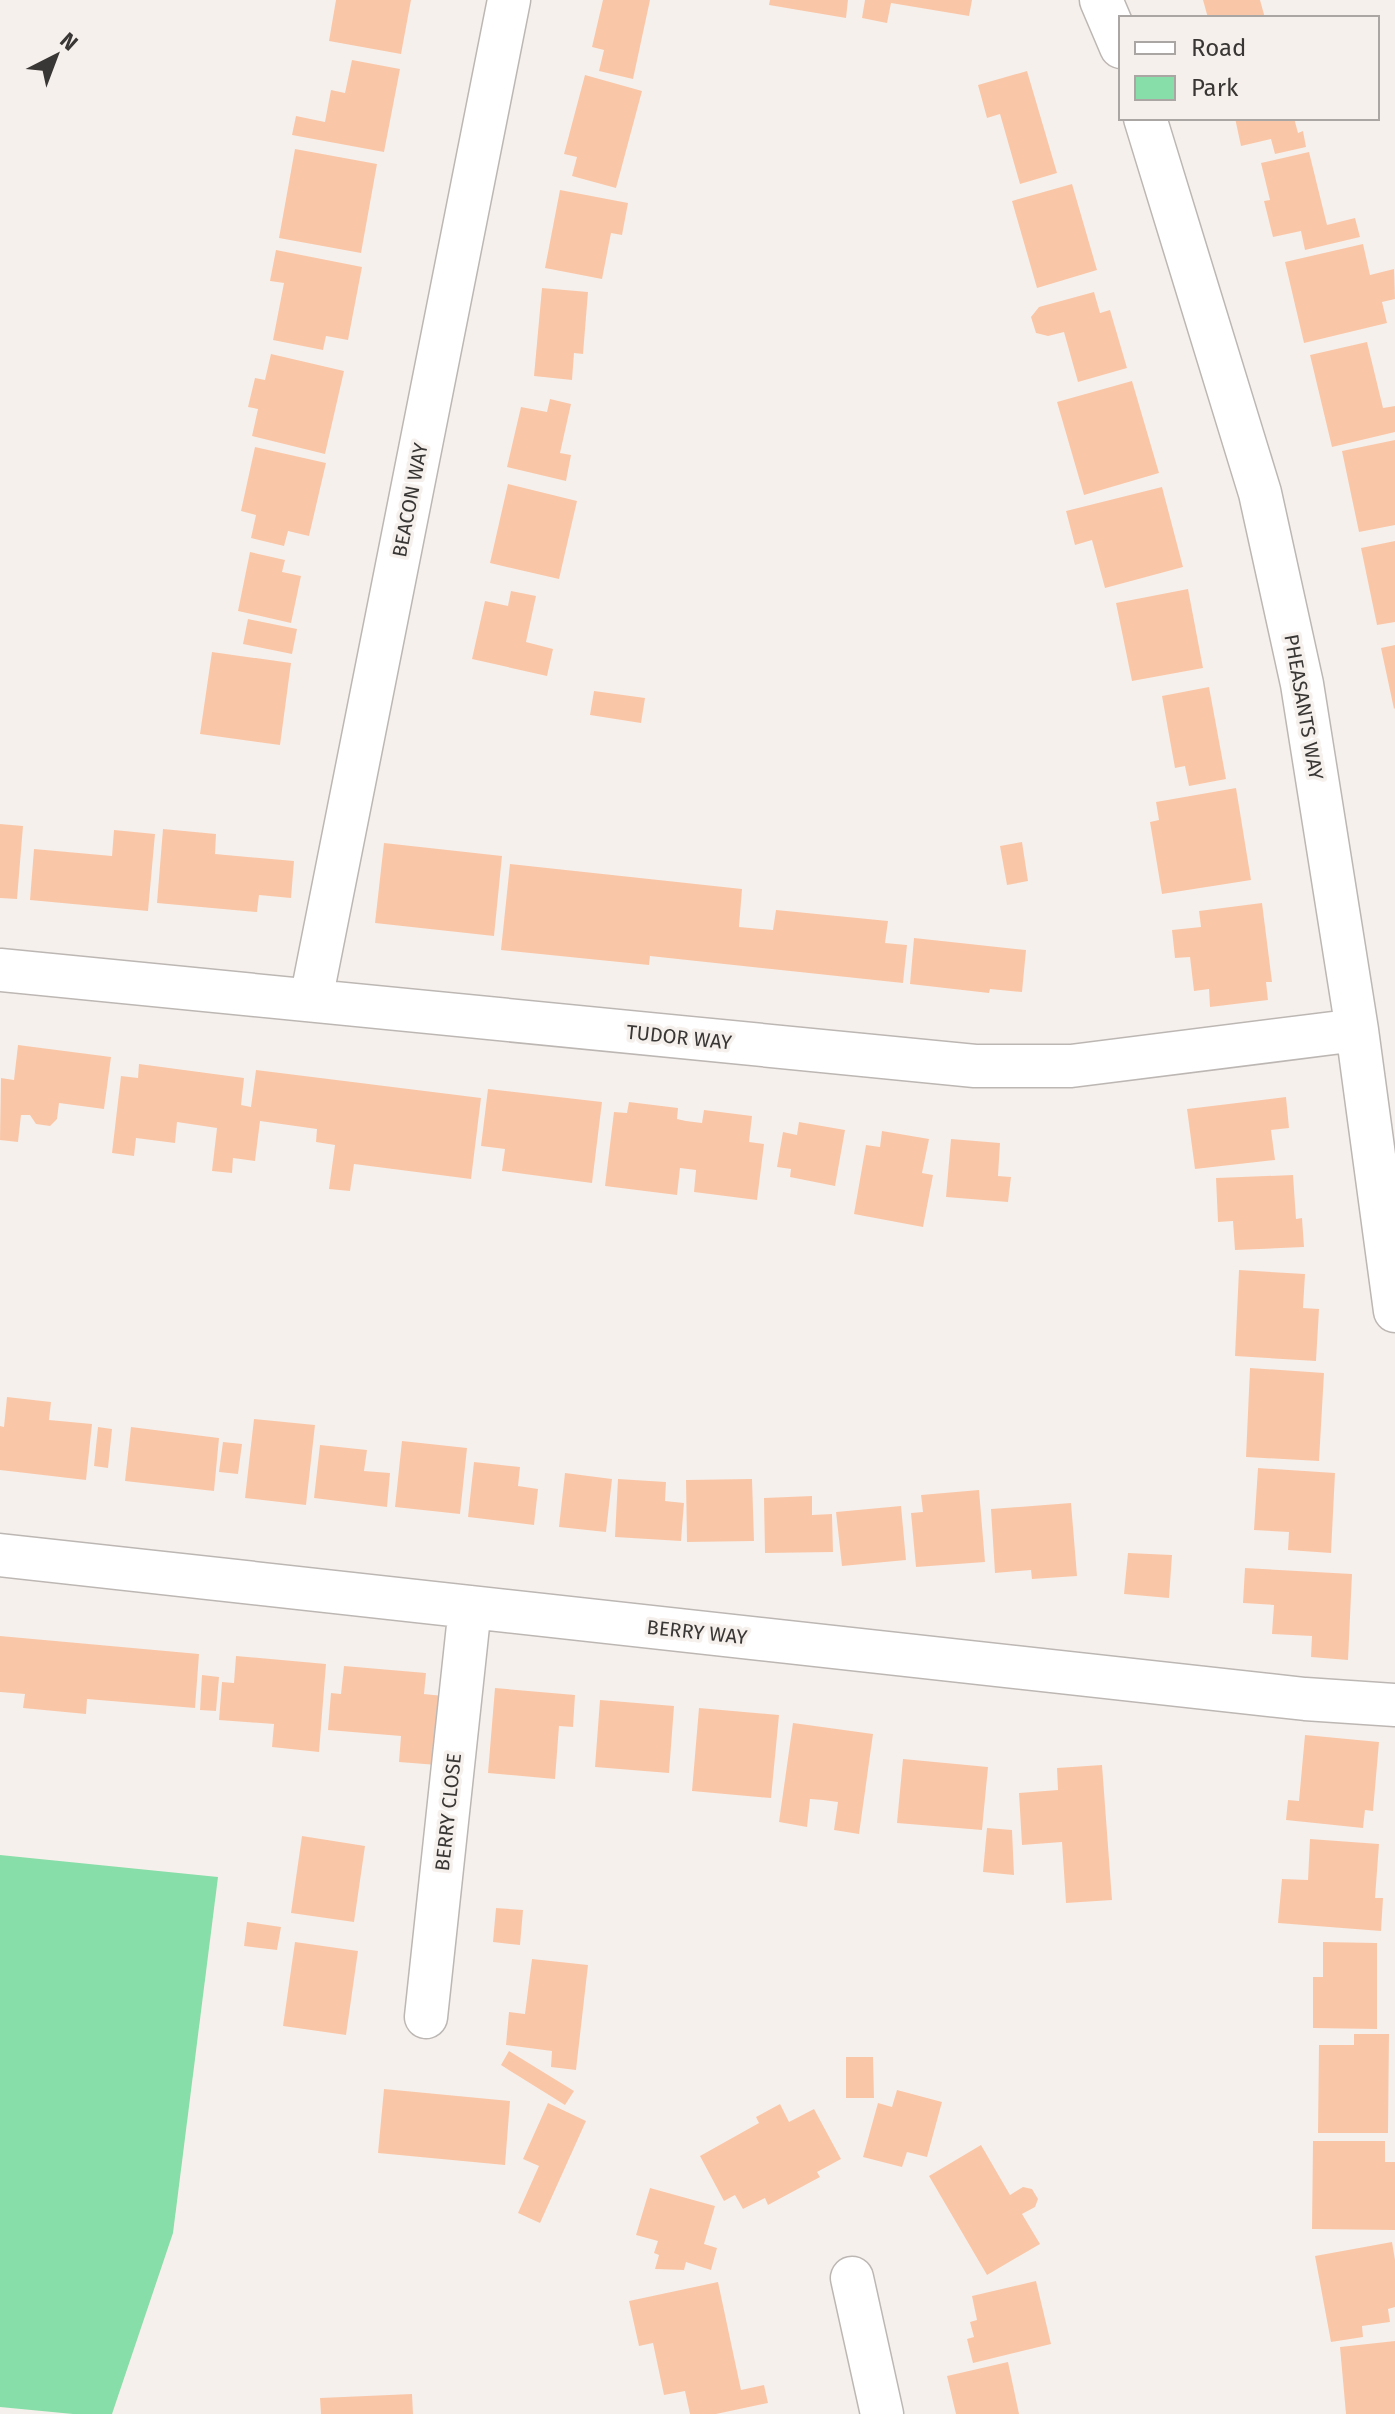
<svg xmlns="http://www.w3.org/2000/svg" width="1395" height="2414" viewBox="0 0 1395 2414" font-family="'Fira Sans',sans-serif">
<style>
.green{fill:#88dea8}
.building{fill:#f9c7a8}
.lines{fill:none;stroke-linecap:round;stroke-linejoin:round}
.minor-casing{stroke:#bdb7b4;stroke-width:45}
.minor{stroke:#fff;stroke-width:42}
.labels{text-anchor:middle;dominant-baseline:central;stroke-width:7;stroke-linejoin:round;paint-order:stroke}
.street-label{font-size:20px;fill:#393735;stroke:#f6f0ec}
</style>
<rect width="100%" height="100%" fill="#f6f0ec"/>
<path class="green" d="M0 1855 218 1877 173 2233 112 2414H73L0 2407Z"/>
<path class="building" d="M336 0H411L401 54 329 41Z
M603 0H650L633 79 599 71 604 50 592 47Z
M770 0H848L846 18 769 5Z
M865 0H972L969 16 891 3 887 23 862 18Z
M1203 0H1260L1265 18H1208Z
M352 60 400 69 384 152 292 135 296 116 325 122 331 90 345 93Z
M1027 71 1057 173 1020 184 1000 114 987 118 978 85Z
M585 75 642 91 616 188 572 176 577 157 564 154Z
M1235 118H1294L1298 133 1303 131 1306 147 1275 154 1271 139 1241 146Z
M295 149 377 164 361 253 279 238Z
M1309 152 1327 225 1355 218 1360 237 1305 250 1301 231 1273 237 1264 201 1270 200 1261 163Z
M1072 184 1097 270 1037 288 1012 201Z
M560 190 628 203 622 235 611 233 602 279 545 268Z
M1363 244 1370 275 1394 269 1395 299 1382 302 1387 323 1304 343 1285 262Z
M276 250 362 267 348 340 326 336 323 350 273 340 284 283 270 281Z
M542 288 588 292 583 354 574 353 572 380 534 376Z
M1094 292 1100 313 1110 310 1127 368 1078 382 1064 332 1048 336 1036 333 1031 317 1039 307Z
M1367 342 1383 408 1395 406V432L1332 447 1310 355Z
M271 354 344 371 325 454 252 436 258 409 248 407 255 378 265 380Z
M1132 381 1159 473 1084 495 1057 402Z
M550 399 571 404 560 453 571 455 566 481 507 467 521 407 547 412Z
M1395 440V525L1359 532 1342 451Z
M255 447 326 463 309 536 288 531 284 546 251 538 256 515 241 511Z
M508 484 577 501 559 579 490 563Z
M1162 487 1183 567 1105 588 1092 540 1075 545 1066 511Z
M1395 541V622L1377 625 1361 548Z
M250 552 285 560 282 572 301 576 291 623 238 611Z
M1188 589 1203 668 1132 681 1116 603Z
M511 591 536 596 526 642 553 649 547 676 472 659 485 601 508 606Z
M248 619 297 629 292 654 243 644Z
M1395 645V708L1394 709 1381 648Z
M212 652 291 663 280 745 200 734Z
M1209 687 1226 779 1189 786 1185 766 1175 768 1162 696Z
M594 691 645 698 641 723 590 715Z
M1236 788 1251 880 1162 894 1150 822 1159 820 1156 802Z
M0 824 23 826 17 899 0 898Z
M163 829 216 834 215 854 294 861 291 898 259 895 257 912 157 903Z
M114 830 155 834 148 911 30 900 34 849 112 856Z
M1022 842 1028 881 1007 885 1000 846Z
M384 843 502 856 494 936 375 923Z
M510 864 742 889 739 927 773 930 776 910 888 921 885 943 907 945 903 983 650 956 649 965 501 950Z
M1262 903 1272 982H1266L1268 1000 1210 1007 1209 989 1194 991 1190 957 1175 958 1172 930 1201 927 1199 911Z
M914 938 1026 950 1022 992 990 989 989 993 910 984Z
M18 1045 111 1057 104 1109 59 1103 57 1119 50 1126 36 1124 30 1115H21L18 1142 0 1140 1 1078 14 1080Z
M139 1064 244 1078 241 1105 251 1107 256 1070 481 1098 471 1179 354 1164 350 1191 329 1189 335 1145 316 1142 317 1129 260 1121 255 1161 233 1158 232 1173 212 1171 217 1128 177 1122 175 1143 136 1138 134 1156 112 1153 121 1076 138 1078Z
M488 1089 602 1102 592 1183 502 1171 505 1149 481 1146Z
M1286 1097 1289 1128 1271 1130 1275 1160 1195 1169 1187 1109Z
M629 1102 678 1108 677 1119 686 1121 702 1123 704 1110 752 1116 749 1142 764 1144 757 1200 694 1192 696 1170 680 1168 677 1195 605 1186 614 1112 627 1113Z
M799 1122 845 1130 835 1186 790 1177 791 1169 777 1167 783 1132 797 1135Z
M882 1131 929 1139 922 1173 933 1175 923 1227 854 1214 866 1145 880 1147Z
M951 1139 1000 1143 998 1176 1011 1177 1008 1202 946 1197Z
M1293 1175 1296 1219 1302 1218 1304 1247 1235 1250 1233 1221 1218 1222 1216 1178Z
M1239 1270 1305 1274 1303 1308 1319 1309 1316 1361 1235 1356Z
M1250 1368 1324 1373 1319 1461 1246 1457Z
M7 1397 51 1402 49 1420 92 1424 86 1480 0 1470V1426L4 1427Z
M254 1419 315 1425 306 1505 245 1498Z
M98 1427 112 1429 108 1468 94 1466Z
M131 1427 219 1438 214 1491 125 1481Z
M402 1441 467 1448 460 1514 395 1507Z
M223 1442 242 1444 238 1474 219 1472Z
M320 1445 367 1450 364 1471 390 1473 387 1507 314 1498Z
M474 1462 520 1467 518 1486 538 1489 534 1525 468 1517Z
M1258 1468 1335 1473 1331 1553 1288 1550 1289 1532 1254 1530Z
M565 1473 612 1479 606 1532 559 1527Z
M618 1479 666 1482 665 1501 684 1503 681 1541 615 1537Z
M752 1479 754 1541 687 1542 686 1480Z
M979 1490 985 1562 916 1567 911 1513 923 1512 921 1495Z
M812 1496V1515L832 1514 833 1552 765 1553 764 1498Z
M1071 1503 1077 1576 1032 1579 1031 1570 995 1573 991 1509Z
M901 1506 906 1560 842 1566 836 1512Z
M1128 1553 1172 1555 1169 1598 1124 1594Z
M1245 1568 1352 1574 1348 1660 1311 1657 1312 1636 1272 1634 1274 1605 1243 1603Z
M0 1636 199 1654 195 1708 87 1699 86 1714 23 1708 25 1694 0 1692Z
M236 1656 326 1664 319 1752 272 1747 274 1724 219 1720 222 1682 234 1683Z
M344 1666 426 1673 424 1694 443 1696 437 1765 399 1762 401 1736 328 1730 331 1693 341 1694Z
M202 1675 219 1677 216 1711 200 1710Z
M495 1688 575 1695 573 1727 559 1726 555 1779 488 1773Z
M600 1700 674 1706 669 1773 595 1767Z
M699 1708 779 1715 771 1798 692 1791Z
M793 1723 873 1734 859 1834 834 1830 838 1802 823 1800 810 1799 807 1827 779 1822Z
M1305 1735 1379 1742 1373 1811 1365 1810 1363 1828 1286 1820 1288 1800 1299 1801Z
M903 1759 988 1767 982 1830 897 1823Z
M1102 1765 1112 1900 1066 1903 1062 1842 1022 1845 1019 1793 1058 1790 1057 1768Z
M987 1828 1012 1830 1014 1875 983 1872Z
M302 1836 365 1846 354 1922 291 1913Z
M1310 1839 1379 1844 1375 1898H1383L1381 1931 1278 1923 1282 1879 1308 1880Z
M496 1908 523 1910 520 1945 493 1942Z
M247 1922 281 1927 277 1950 244 1946Z
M295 1942 358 1951 346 2035 283 2026Z
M1323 1942 1377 1943V2029L1313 2028V1977H1323Z
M532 1959 588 1965 576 2070 551 2067 552 2051 506 2045 509 2012 525 2014Z
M1354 2034H1389L1388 2133H1318L1319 2045H1354Z
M509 2051 574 2091 565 2105 501 2065Z
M846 2057H873L874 2098H846Z
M384 2089 510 2101 505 2165 378 2153Z
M897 2090 942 2102 927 2157 907 2152 902 2167 863 2157 878 2103 892 2107Z
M548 2103 586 2121 540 2223 518 2213 539 2166 523 2159Z
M780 2104 789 2122 814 2109 841 2159 817 2172 820 2177 768 2205 765 2198 743 2209 735 2195 724 2201 700 2156 759 2123 756 2117Z
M1313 2141H1385V2162H1395V2230L1312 2229Z
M981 2145 1010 2195 1023 2187 1032 2189 1038 2199 1035 2207 1022 2214 1040 2244 987 2275 929 2176Z
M650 2188 715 2206 704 2244 717 2248 711 2270 686 2262 684 2270 655 2269 659 2255 654 2253 658 2241 636 2235Z
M1392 2242 1395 2260V2307L1388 2309 1390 2322 1362 2326 1363 2337 1331 2342 1315 2256Z
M1036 2281 1051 2344 973 2363 967 2339 974 2337 970 2322 977 2320 972 2296Z
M718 2282 741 2390 764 2385 768 2403 716 2414H690L685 2391 664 2395 653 2343 639 2346 629 2301Z
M1395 2341V2414H1346L1340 2347Z
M1008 2362 1019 2414H956L947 2376Z
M412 2394 413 2414H321L320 2398Z"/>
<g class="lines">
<defs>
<path id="minor" d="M1101 0 1121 47
M1145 118 1260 493 1302 684 1357 1030 1395 1311
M0 970 975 1066H1071L1357 1030
M311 1000 509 0
M0 1555 1305 1699 1395 1705
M426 2017 470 1607
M852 2278 882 2414"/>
</defs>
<use href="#minor" class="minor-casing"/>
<use href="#minor" class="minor"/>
</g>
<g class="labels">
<g class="street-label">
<text transform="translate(410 500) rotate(-79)">BEACON WAY</text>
<text transform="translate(1304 707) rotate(80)">PHEASANTS WAY</text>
<text transform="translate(679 1037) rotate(6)">TUDOR WAY</text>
<text transform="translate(697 1632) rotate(6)">BERRY WAY</text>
<text transform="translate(448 1812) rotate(-84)">BERRY CLOSE</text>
</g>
</g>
<rect x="1119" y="16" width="260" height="104" fill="#f6f0ec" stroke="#aaa6a3" stroke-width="2"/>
<rect x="1135" y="42" width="40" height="12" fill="#ffffff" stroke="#aaa6a3" stroke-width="2"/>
<text x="1191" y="56" font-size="24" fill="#393735">Road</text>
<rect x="1135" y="76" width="40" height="24" fill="#88dea8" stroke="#aaa6a3" stroke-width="2"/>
<text x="1191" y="96" font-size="24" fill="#393735">Park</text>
<g transform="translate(56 56) rotate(42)" stroke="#f6f0ec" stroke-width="6" paint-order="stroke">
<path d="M0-6L14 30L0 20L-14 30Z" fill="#393735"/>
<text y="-12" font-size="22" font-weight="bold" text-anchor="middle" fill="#393735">N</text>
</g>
</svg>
